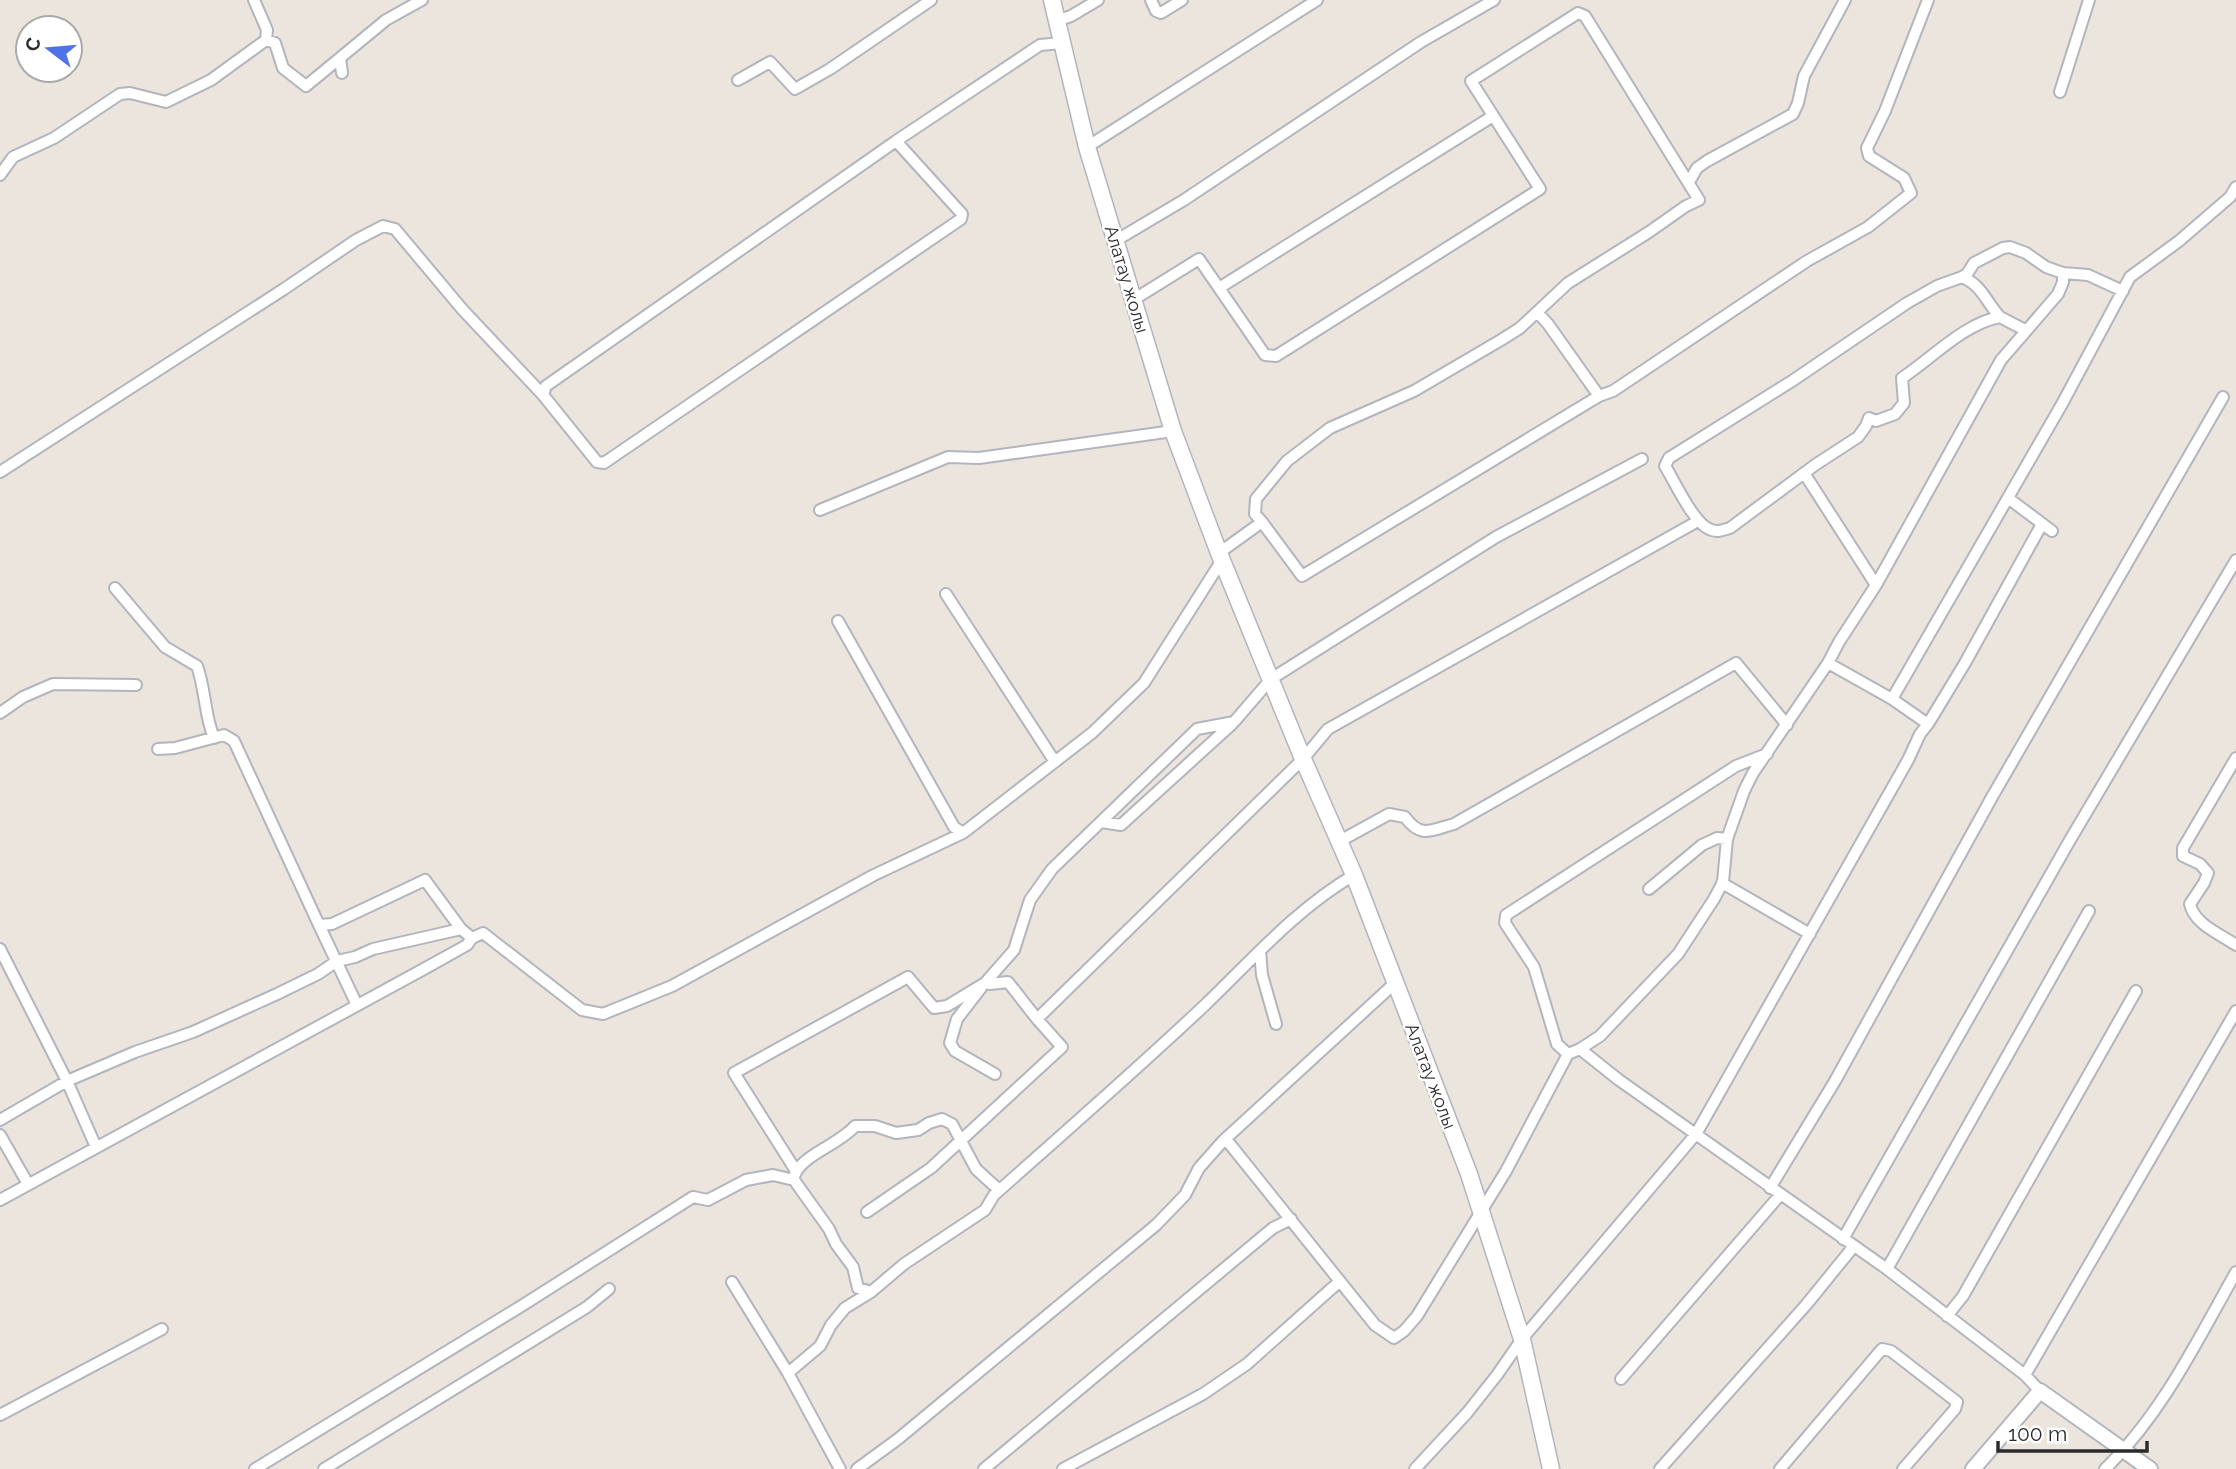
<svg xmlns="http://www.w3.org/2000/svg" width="2236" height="1469" viewBox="0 0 2236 1469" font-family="Raleway,sans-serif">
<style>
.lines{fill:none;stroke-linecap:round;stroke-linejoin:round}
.minor-casing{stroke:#b2b5bd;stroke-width:14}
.tertiary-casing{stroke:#b2b5bd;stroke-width:18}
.secondary-casing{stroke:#b2b5bd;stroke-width:19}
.minor{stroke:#fff;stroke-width:10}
.tertiary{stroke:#fff;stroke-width:14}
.secondary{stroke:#fff;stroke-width:16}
.labels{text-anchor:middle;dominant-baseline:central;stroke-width:5;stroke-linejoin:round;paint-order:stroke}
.street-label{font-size:18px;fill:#2b2b2b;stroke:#fff}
</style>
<rect width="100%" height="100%" fill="#ebe5de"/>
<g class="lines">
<defs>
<path id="minor" d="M254 0 267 30 266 40
M1151 0 1156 11 1161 13 1182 0
M1056 21 1071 16 1098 0
M340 58 342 73
M738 80 770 62 795 89 830 69 931 0
M2060 92 2089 0
M896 141 962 214 961 219 604 463 597 462 543 395 546 386 896 141 1040 45 1062 43
M1087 147 1317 0
M0 175 13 157 54 138 120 94 130 93 166 102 211 80 266 40 275 43 283 68 306 86 386 20 422 0
M1689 182 1697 168 1707 161 1793 114 1798 103 1804 76 1845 0
M1115 241 1184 200 1421 42 1494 0
M1962 277C1982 285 1986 302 2000 317 1965 323 1932 358 1902 378L1904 403 1895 414 1876 421 1869 418 1866 426 1858 437 1815 465 1730 528C1723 530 1717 533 1709 529 1693 522 1675 482 1665 466L1669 458 1792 381 1907 303 1937 286Z
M1962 277 1967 274 1974 263 2003 248 2010 247 2026 253 2046 267 2063 273 2088 275 2123 291
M1133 300 1199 259 1219 288 1493 116
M1537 312 1548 324 1599 396
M2000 317 2025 330
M1642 459 1496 537 1271 679 1234 722 1197 729 1052 869 1030 900 1014 950 985 983 990 984 1008 982 1037 1019 1303 759 1328 729 1698 521
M0 472 284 289 356 240 383 226 395 229 462 309 543 395
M1804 473 1876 585
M2008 498 2052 531
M820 510 948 457 979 458 1173 431
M1262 522 1302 576 1599 396 1613 391 1807 261 1868 227 1911 193 1904 178 1869 156 1867 148 1885 111 1928 0
M1219 553 1262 522 1255 514 1256 499 1287 461 1330 428 1414 391 1501 340 1520 328 1568 283 1649 232 1686 206 1699 200 1585 16 1578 13 1471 81 1540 189 1276 356 1265 355 1219 288
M115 588 165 647 197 666C206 691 204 714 214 738
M946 594 1055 762
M838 621 954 827 963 833 1092 733 1144 683 1222 560
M1892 699 2062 404 2130 277 2179 241 2230 197 2236 187
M0 713 23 697 53 684 136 685
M1928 724 1965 663 2042 524
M158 749 175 748 224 735 234 741 319 925 332 924 425 880 461 929
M2236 758 2183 848V856L2200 864 2208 873 2204 883 2190 904C2194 924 2220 934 2236 945
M1101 822 1121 825 1232 724
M1340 841 1389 814 1405 817C1421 839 1431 830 1454 824L1736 663 1787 725
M1722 883 1810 934
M1649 889 1702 845 1717 838 1727 839
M319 925 357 1005
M0 949 67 1081 135 1052 193 1032 277 994 318 974 337 961 355 957 373 949 461 929 472 938
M1260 951 1262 975 1276 1024
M981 988 957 1019 950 1043 955 1051 995 1074
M1580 1049 1600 1036 1678 954 1714 899 1723 882 1727 839 1744 791 1753 773 1828 663 1839 642 1876 585 2001 360 2058 294 2063 282V273
M1568 1054 1557 1044 1534 967 1505 923 1506 915 1736 766 1767 754
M0 1120 67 1081 96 1147
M0 1135 28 1184
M1223 1141 1395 983
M796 1171 734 1073 908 977 934 1008 947 1006 985 983
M794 1177C799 1156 839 1145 855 1126H875L896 1133 918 1130 929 1123 942 1119 952 1124 976 1169 999 1190
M1770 1188 1835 1081 1992 797 2223 397
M0 1200 422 970 467 945 472 938 483 933 582 1010 603 1014 672 986 874 875 963 833
M867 1212 931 1168 1062 1047 1037 1019
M1843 1239 2070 840 2236 560
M1887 1269 2089 911
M732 1282 788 1373 840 1469
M1947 1316 1963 1296 2136 991
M788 1373 820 1346 831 1325 845 1308 871 1292 904 1264 985 1210 994 1195C1065 1132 1136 1070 1205 1005 1253 959 1296 909 1354 875
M2025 1375 2236 1011
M1621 1379 1780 1195
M0 1415 162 1329
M255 1469 523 1305 693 1197 708 1200 746 1180 773 1175 794 1180 829 1229 836 1244 853 1267 858 1288 871 1292
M324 1469 587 1307 609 1289
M857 1469 898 1439 1156 1225 1185 1195 1199 1168 1223 1141 1229 1143 1375 1325 1394 1338 1404 1331 1417 1316 1506 1171 1568 1054 1580 1049 1619 1080 1887 1269 2025 1375 2040 1391
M984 1469 1273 1228 1291 1219
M1063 1469 1203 1394 1247 1364 1340 1281
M1415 1469 1467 1413 1497 1375 1522 1339 1696 1134 1908 760 1920 734 1928 724 1892 699 1828 663
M1660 1469 1806 1305 1854 1246
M1780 1469 1882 1349 1891 1351 1957 1402 1955 1409 1903 1469
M2105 1469C2162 1414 2197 1341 2236 1272"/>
<path id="tertiary" d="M1973 1469 2040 1391 2150 1469"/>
<path id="secondary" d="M1052 0 1087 147 1173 431 1219 553 1303 759 1354 875 1469 1174 1522 1339 1551 1469"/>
</defs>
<use href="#minor" class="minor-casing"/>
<use href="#tertiary" class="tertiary-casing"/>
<use href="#secondary" class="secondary-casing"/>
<use href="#minor" class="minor"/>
<use href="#tertiary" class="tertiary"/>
<use href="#secondary" class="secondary"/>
</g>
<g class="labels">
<g class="street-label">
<text transform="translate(1127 279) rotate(73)">Алатау жолы</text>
<text transform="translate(1431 1076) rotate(69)">Алатау жолы</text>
</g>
</g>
<g transform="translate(49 49) rotate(286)"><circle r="33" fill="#ffffff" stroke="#aaaaaa" stroke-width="2"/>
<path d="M0-5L12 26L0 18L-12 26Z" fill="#4f73e7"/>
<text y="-10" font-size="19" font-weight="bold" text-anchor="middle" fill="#2b2b2b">С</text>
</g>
<path d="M1998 1441v10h149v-10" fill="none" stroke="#2b2b2b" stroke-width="3.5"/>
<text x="2008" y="1441" font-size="21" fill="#2b2b2b" stroke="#ffffff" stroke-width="5" paint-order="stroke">100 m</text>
</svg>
